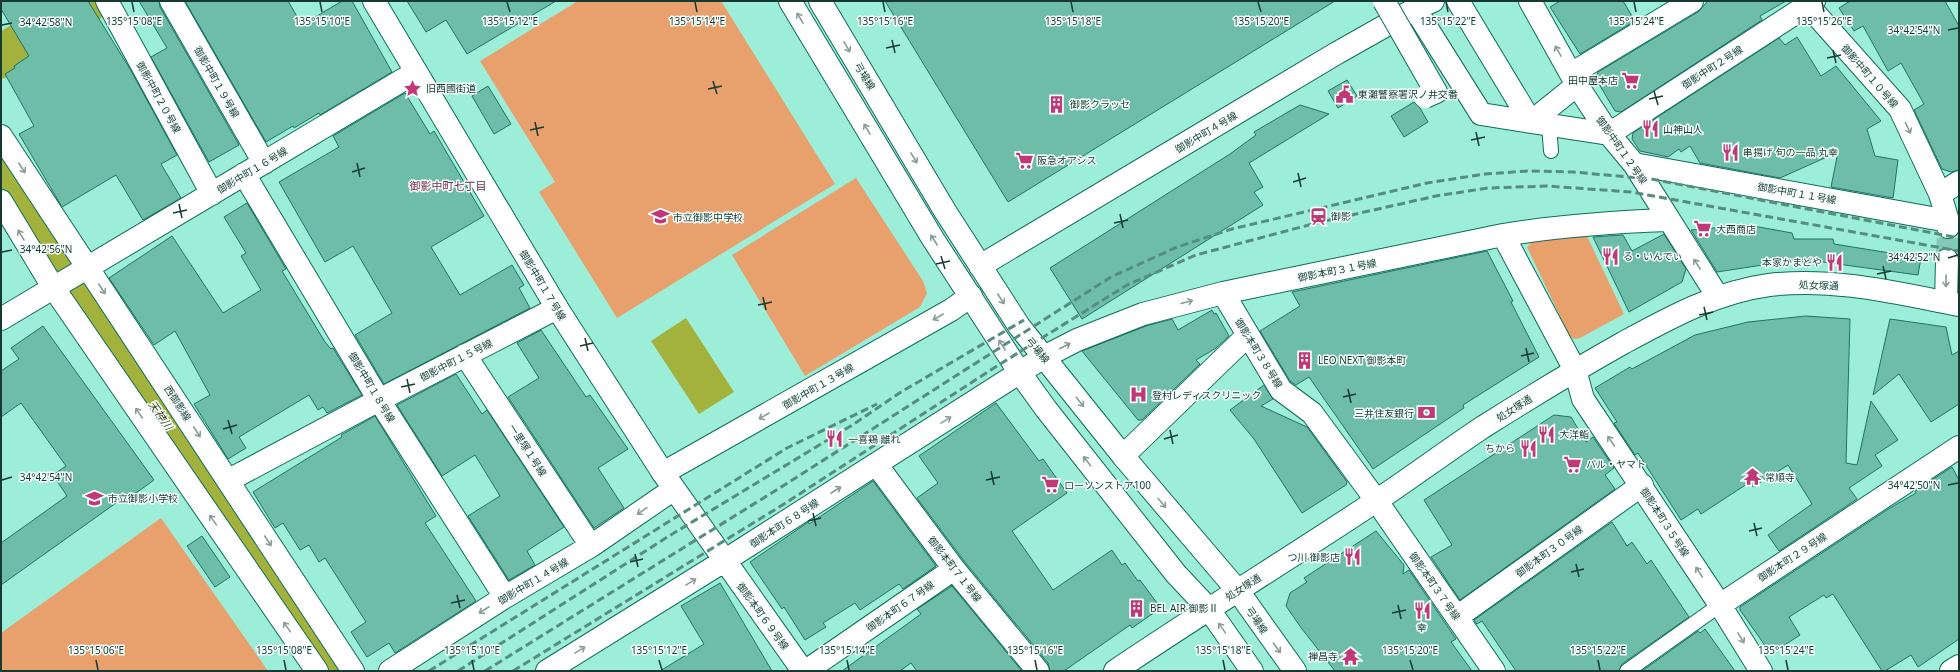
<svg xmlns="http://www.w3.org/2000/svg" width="1960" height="672" viewBox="0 0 1960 672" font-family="'Noto Sans','Noto Sans JP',sans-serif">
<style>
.green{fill:#e8a06c}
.water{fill:#a3b23d}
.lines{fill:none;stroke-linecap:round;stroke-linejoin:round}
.river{stroke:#a3b23d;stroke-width:43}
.building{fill:#6dbda9;stroke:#1e7563}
.street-tunnel{stroke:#82cab7;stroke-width:22;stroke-dasharray:22 11;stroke-linecap:butt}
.lane-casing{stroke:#0e6c5b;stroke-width:16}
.street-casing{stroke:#0e6c5b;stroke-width:24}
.secondary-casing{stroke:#0e6c5b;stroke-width:24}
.lane{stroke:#fff;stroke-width:14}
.street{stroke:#fff;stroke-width:22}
.secondary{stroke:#fff;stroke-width:22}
.rail{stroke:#558d7f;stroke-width:3;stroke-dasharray:8 4;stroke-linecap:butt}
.street-bridge-casing{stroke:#0e6c5b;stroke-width:24;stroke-linecap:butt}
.street-bridge{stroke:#fff;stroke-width:22}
.oneway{stroke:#8a9c98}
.ticks{fill:none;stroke:#163931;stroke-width:1.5}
.labels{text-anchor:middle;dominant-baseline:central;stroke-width:3;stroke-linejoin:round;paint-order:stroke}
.street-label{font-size:10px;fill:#163931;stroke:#f6fefc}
.poi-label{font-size:10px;fill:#163931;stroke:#f6fefc;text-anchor:start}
.neighbourhood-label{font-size:11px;fill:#712e4a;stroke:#f6fefc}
.water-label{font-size:11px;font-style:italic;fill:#43491b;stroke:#f6fefc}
.ticks-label{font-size:10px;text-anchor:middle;fill:#163931;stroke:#f6fefc;stroke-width:3;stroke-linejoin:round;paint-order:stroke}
</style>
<rect width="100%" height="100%" fill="#9deed9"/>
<path class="green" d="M578 1H721L835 184 617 318 539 192 555 182 480 61Z
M856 178 923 281 927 293 920 307 805 376 732 255Z
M1586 234 1624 314 1580 338 1574 339 1569 335 1527 247 1534 240Z
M161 518 268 671H1V633Z"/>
<path class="water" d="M686 318 734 392 699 414 651 341Z"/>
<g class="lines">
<path class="river" d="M1 57 88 1
M1 173 60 272 328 653"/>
</g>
<path class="building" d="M1 1H88L130 69 177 155 161 164 181 198 143 220 116 175 62 207 19 134 34 126 5 74 15 68 14 66 29 56 1 9Z
M139 1H159L160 7 239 145 209 162 151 57 167 48Z
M185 1H288L302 25 342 1H352L392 72 320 115 319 113 294 128 293 126 266 142Z
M407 1H556L467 54 446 20 426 32Z
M885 1H1335L1008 202Z
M1560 1H1623L1635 21 1580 54 1550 7Z
M1708 1H1786L1760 16 1762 20 1621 112 1615 111 1596 79 1598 72 1698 12Z
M1850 1H1945L1959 26V170L1951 172 1942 169 1914 110 1924 104 1901 63 1888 71 1863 26 1854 31 1839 8Z
M1797 37 1821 76 1836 66 1881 121 1867 129 1875 156 1898 160 1893 198 1831 187 1838 152 1780 178 1700 163 1690 146 1681 152 1679 149 1668 157 1640 151 1632 139 1633 133 1779 38 1785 45Z
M1347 80 1357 96 1338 108 1328 91Z
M488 86 511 124 494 134 472 96Z
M405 93 430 134 434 131 484 216 431 247 460 295 512 265 524 285 519 288 530 308 384 384 355 335 392 313 353 246 325 262 279 182 339 147 333 136Z
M1414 102 1420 108 1428 122 1404 137 1391 116Z
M1300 105 1329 114 1249 163 1263 187 1254 192 1263 205 1082 319 1050 268 1230 154 1256 135 1254 132Z
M247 203 286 269 282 271 325 342 331 349 333 348 362 395 327 413 323 407 318 410 309 395 239 437 246 448 228 459 194 404 210 395 175 331 154 345 109 278 172 236 223 313 261 290 241 256 246 253 224 217Z
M1748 225 1792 233 1794 239H1833L1834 244 1921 258 1918 275 1823 262H1782L1717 272 1691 230Z
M1664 234 1686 269 1682 282 1629 312 1593 237 1623 235 1632 251Z
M1487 251 1513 301 1511 302 1539 357 1463 405 1464 408 1373 469 1309 377 1296 385 1290 381 1260 331 1300 306 1292 292Z
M1212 310 1214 314 1216 313 1229 336 1216 348 1196 360 1200 364 1142 420H1138L1082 351 1146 326 1172 319 1178 330Z
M1806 316 1850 319 1846 463 1857 465 1871 401 1898 440 1875 455 1882 466 1849 488 1857 499 1779 551 1768 535 1812 504 1788 465 1753 487 1750 482 1701 514 1698 509 1681 520 1638 453 1635 455 1614 423 1617 422 1595 388 1630 367 1632 369 1695 335 1748 322Z
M1890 319 1946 327 1952 355 1959 351V404L1931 422 1899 374 1873 395Z
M43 326 154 480 125 501 123 498 1 585V543L67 496 53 475 66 466 21 403 1 417V371L19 359 11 348Z
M541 330 586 397 590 395 628 449 598 468 624 508 594 528 508 397 539 378 517 343Z
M456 374 482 414 487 410 564 527 527 551 535 565 509 580 468 516 500 496 475 455 442 476 397 405Z
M1264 385 1273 399 1261 406 1307 427 1347 482 1346 485 1302 513 1254 439 1230 410Z
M996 403 1039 461 1043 459 1067 493 1012 531 1053 590 1112 550 1122 565 1125 563 1138 581 1140 580 1157 603 1155 612 1132 628 1130 625 1064 671H1050L1048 663 964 561 917 498 938 483 919 456Z
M1554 415 1571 417 1586 442 1593 437 1614 468 1605 475 1615 489 1460 600 1431 557 1452 545 1424 500Z
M375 416 436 516 425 523 476 601 395 653 389 643 367 657 351 632 366 622 325 558 319 562 309 545 300 550 283 523 275 528 253 492 342 437 341 435Z
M1952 467 1959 480V639L1918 667 1911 655 1885 671H1882L1833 594 1826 598 1824 595 1789 617 1800 635 1771 654 1740 610V607L1890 508 1916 493 1915 491Z
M873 481 936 566 903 589 899 584 860 610 855 603 823 623 826 627 805 640 784 607 782 609 750 562 804 525 808 522 809 524Z
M1612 522 1627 546 1632 542 1647 564 1651 560 1689 617 1622 664 1619 671H1516L1482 621 1477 624 1474 620Z
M1376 531 1404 565 1403 574 1409 570 1456 639 1451 642 1472 671H1335L1302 629 1286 606 1290 593 1307 582 1304 578Z
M202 536 230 577 215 587 187 546Z
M720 583 772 671H660L704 644 681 606Z
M952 586 1022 671H917L911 663 900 671H842L921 614 917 609Z
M1705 629 1735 671H1642L1698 631 1700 633Z"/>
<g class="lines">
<path class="street-tunnel" d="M1947 260 1948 227"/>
<defs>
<path id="lane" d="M1549 125 1551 151
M1627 671 1720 605"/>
<path id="street" d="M107 1 212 194
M171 1 264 163
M1458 1 1531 122 1609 134 1814 1
M1530 1 1577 85 1609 134 1634 164 1718 297
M1804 1 1900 109 1940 194 1948 221V227
M1415 9 1481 114 1531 122 1577 85
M1571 74 1692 1
M1 136 353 671
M1634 164 1948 221
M244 174 379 400 505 597
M1940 194 1959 182
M1 201 53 287 317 671
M1503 235 1575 370 1583 399 1720 605 1761 671
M1223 293 1281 390 1312 413 1376 500 1494 671
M1946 302 1947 260
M1 319 416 72
M465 355 591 546
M1123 456 1247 336
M876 464 954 569 1038 671
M229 480 379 400 557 308
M1720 605 1959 447
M1457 617 1642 485
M390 671 505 597 591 546 674 489
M547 671 724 561 1044 357 1077 340 1143 314 1223 293 1503 235C1558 226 1613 222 1668 220
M803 671 663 473 951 310 971 296
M806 671 954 569
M1951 671 1959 666"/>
<path id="secondary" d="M374 1 557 308 663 473
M790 1 933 239 1020 373 1046 409 1176 574 1208 608 1252 671
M820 1 945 211 1019 326 1123 456 1238 591 1295 671
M980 266 1337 53 1415 9 1433 1
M1115 671C1201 613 1290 558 1376 501 1412 477 1447 451 1483 427 1529 398 1575 370 1623 343 1669 318 1716 292 1769 285 1833 277 1897 293 1959 305"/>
</defs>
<use href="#lane" class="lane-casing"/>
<use href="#street" class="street-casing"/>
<use href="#secondary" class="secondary-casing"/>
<use href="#lane" class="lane"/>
<use href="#street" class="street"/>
<use href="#secondary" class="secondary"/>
<path class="rail" d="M429 671 787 448 877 404
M458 671 669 536 854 424 901 392 1024 320
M485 671 786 484 1111 277 1177 247 1232 229 1427 183 1485 174 1528 171 1573 172 1651 179 1959 238
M513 671 784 504 997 366 1127 285 1196 255 1320 222 1436 196 1488 188 1547 186 1631 192 1959 251"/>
<defs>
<path id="street-bridge" d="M1384 1 1436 92 1425 97"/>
</defs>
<use href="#street-bridge" class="street-bridge-casing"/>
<use href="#street-bridge" class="street-bridge"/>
</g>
<defs><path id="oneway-shaft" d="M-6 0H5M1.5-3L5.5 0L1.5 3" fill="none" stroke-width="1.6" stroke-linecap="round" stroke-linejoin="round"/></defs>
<g class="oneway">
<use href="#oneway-shaft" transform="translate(800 18) rotate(-121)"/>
<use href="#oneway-shaft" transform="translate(847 47) rotate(59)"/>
<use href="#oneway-shaft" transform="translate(1558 51) rotate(-120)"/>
<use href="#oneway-shaft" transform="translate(1908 128) rotate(65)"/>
<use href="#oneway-shaft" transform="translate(867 129) rotate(-121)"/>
<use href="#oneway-shaft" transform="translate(914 158) rotate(59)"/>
<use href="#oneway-shaft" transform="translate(22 168) rotate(57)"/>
<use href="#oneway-shaft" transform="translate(21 235) rotate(-121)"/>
<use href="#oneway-shaft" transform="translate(934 240) rotate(-123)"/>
<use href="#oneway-shaft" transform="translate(1697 264) rotate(-123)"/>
<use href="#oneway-shaft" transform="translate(1946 281) rotate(91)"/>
<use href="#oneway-shaft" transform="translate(102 289) rotate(57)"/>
<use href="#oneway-shaft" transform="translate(1001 299) rotate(57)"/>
<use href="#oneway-shaft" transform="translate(1187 302) rotate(-15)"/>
<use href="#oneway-shaft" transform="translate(938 317) rotate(150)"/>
<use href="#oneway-shaft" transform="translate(1002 345) rotate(-122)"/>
<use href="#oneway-shaft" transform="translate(1065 346) rotate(-27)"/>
<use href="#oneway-shaft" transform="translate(1080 402) rotate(51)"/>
<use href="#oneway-shaft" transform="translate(139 413) rotate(-124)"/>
<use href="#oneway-shaft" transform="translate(764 416) rotate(150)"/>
<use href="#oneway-shaft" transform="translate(946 420) rotate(-32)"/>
<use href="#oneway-shaft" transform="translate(197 432) rotate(57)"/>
<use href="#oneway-shaft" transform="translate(1611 441) rotate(-124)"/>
<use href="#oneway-shaft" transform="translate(1087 461) rotate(-128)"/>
<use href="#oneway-shaft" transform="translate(836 490) rotate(-33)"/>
<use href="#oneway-shaft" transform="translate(1162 503) rotate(50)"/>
<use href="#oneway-shaft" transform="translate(642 511) rotate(145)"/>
<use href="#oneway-shaft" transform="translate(213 520) rotate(-125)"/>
<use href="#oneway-shaft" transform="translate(268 541) rotate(57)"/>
<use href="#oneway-shaft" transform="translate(1699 572) rotate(-123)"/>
<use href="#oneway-shaft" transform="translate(691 582) rotate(-32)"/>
<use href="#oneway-shaft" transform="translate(484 610) rotate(147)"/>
<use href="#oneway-shaft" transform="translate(287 627) rotate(-125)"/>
<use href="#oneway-shaft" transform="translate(1222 628) rotate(-125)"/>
<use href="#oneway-shaft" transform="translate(1741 638) rotate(58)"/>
<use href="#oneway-shaft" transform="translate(1277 648) rotate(53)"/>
<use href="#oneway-shaft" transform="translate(580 650) rotate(-32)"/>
</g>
<path class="ticks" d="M132 2 134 12M320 2 322 12M507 2 510 12M695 2 697 12M883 2 885 12M1071 2 1073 12M1258 2 1261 12M1446 2 1448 12M1634 2 1636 12M1822 2 1824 12M2 25 12 23M1948 30 1958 28M892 40 895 53M886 48 900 45M1833 50 1836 63M1827 58 1841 55M713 81 717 94M708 89 722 86M1654 91 1658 105M1649 99 1663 96M535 122 538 136M530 130 544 127M1476 132 1479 146M1471 140 1485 137M357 163 360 177M352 172 365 168M1298 173 1301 187M1293 182 1306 178M179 204 182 218M173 213 187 210M1120 214 1123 228M1114 223 1128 220M2 252 12 250M941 256 945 269M1948 258 1958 255M936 264 950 261M1883 266 1886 279M1877 274 1891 271M763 297 766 310M758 305 772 302M1704 307 1707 320M1699 315 1713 312M585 338 588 351M580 346 593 343M1526 348 1529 362M1521 356 1534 353M407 379 410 393M401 387 415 384M1348 389 1351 403M1343 397 1356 394M228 420 232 434M223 429 237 425M1170 430 1173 444M1164 439 1178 435M991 471 994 485M2 480 12 477M986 480 1000 477M1948 485 1958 483M813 513 816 526M808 521 821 518M1754 523 1757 536M1749 531 1762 528M635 554 638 567M630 562 643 559M1576 564 1579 577M1571 572 1584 569M457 595 460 608M451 603 465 600M1398 605 1401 619M1392 613 1406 610M96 660 98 670M284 660 286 670M472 660 474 670M659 660 662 670M847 660 849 670M1035 660 1037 670M1223 660 1225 670M1410 660 1413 670M1598 660 1600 670M1786 660 1788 670"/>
<defs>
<symbol id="supermarket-bare" viewBox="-9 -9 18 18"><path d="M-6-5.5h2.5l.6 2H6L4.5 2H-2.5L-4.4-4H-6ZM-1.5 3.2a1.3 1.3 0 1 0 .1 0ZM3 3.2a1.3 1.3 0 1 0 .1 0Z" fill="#c03878" stroke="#f6fefc" stroke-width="2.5" paint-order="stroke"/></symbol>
<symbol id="sight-bare" viewBox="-9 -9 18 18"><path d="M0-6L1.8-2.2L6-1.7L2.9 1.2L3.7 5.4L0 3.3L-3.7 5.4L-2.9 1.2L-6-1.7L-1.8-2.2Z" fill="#c03878" stroke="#f6fefc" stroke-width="2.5" paint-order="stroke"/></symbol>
<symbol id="civic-bare" viewBox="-9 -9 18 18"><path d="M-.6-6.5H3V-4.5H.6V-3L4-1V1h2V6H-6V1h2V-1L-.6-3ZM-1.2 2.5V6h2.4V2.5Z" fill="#c03878" stroke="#f6fefc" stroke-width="2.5" paint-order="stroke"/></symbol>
<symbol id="building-bare" viewBox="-9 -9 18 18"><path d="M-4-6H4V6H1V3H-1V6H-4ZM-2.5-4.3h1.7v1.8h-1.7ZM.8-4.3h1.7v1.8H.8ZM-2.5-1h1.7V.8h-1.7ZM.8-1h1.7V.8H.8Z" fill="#c03878" stroke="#f6fefc" stroke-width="2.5" paint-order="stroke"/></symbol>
<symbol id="restaurant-bare" viewBox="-9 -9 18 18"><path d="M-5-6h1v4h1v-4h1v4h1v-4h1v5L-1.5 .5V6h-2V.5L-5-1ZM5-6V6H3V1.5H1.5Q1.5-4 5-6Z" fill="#c03878" stroke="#f6fefc" stroke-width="2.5" paint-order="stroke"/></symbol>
<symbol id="station-bare" viewBox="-9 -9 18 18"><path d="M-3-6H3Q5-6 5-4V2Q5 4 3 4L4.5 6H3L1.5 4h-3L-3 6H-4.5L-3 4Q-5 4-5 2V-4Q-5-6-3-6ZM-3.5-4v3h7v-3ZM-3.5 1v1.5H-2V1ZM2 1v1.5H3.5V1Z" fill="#c03878" stroke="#f6fefc" stroke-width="2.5" paint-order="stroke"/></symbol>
<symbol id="school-bare" viewBox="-9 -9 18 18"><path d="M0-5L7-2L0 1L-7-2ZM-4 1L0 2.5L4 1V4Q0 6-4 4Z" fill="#c03878" stroke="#f6fefc" stroke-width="2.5" paint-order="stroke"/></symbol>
<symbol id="hospital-bare" viewBox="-9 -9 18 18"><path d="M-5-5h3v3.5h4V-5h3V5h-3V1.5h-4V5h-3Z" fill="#c03878" stroke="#f6fefc" stroke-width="2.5" paint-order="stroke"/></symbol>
<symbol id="bank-bare" viewBox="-9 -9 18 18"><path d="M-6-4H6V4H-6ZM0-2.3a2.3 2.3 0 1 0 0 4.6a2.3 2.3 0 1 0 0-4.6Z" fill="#c03878" stroke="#f6fefc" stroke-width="2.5" paint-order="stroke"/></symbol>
<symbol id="temple-bare" viewBox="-9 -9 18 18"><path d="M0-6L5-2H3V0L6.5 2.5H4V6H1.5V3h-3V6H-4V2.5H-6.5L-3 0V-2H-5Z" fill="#c03878" stroke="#f6fefc" stroke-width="2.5" paint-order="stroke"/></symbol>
</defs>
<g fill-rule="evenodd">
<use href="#supermarket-bare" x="1618" y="68" width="25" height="25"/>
<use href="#sight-bare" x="400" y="76" width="25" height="25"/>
<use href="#civic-bare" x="1332" y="82" width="25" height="25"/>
<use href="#building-bare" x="1044" y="92" width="25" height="25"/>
<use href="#restaurant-bare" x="1638" y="116" width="25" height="25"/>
<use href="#restaurant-bare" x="1718" y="140" width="25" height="25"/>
<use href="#supermarket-bare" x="1012" y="148" width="25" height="25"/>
<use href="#station-bare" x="1306" y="204" width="25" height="25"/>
<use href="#school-bare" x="648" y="204" width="25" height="25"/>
<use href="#supermarket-bare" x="1690" y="216" width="25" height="25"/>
<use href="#restaurant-bare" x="1598" y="244" width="25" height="25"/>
<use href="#restaurant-bare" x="1822" y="250" width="25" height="25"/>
<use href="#building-bare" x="1292" y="348" width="25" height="25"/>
<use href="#hospital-bare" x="1126" y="382" width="25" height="25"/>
<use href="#bank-bare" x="1414" y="400" width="25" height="25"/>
<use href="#restaurant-bare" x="1534" y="422" width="25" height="25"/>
<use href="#restaurant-bare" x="822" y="426" width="25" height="25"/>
<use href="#restaurant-bare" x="1516" y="436" width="25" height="25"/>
<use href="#supermarket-bare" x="1560" y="452" width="25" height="25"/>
<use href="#temple-bare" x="1740" y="464" width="25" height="25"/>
<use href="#supermarket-bare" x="1038" y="472" width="25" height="25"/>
<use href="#school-bare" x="82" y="486" width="25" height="25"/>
<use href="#restaurant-bare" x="1340" y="544" width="25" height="25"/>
<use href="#building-bare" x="1124" y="596" width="25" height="25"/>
<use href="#restaurant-bare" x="1410" y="598" width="25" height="25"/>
<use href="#temple-bare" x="1338" y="644" width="25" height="25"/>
</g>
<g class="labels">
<g class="street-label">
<text transform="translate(1712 67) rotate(-33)">御影中町２号線</text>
<text transform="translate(865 76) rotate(59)">弓場線</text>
<text transform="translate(1870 76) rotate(49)">御影中町１０号線</text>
<text transform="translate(217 82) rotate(60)">御影中町１９号線</text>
<text transform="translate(159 97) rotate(61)">御影中町２０号線</text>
<text transform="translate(1206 132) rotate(-31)">御影中町４号線</text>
<text transform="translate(1622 150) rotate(55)">御影中町１２号線</text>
<text transform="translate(252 170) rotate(-31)">御影中町１６号線</text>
<text transform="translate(1797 193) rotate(10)">御影中町１１号線</text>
<text transform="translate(1337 270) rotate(-11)">御影本町３１号線</text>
<text transform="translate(543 285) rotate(59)">御影中町１７号線</text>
<text transform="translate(1819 285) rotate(2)">処女塚通</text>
<text transform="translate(1038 350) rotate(50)">弓場線</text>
<text transform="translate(1259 353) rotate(58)">御影本町３８号線</text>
<text transform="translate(456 360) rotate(-27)">御影中町１５号線</text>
<text transform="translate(818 386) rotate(-30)">御影中町１３号線</text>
<text transform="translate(372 387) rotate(59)">御影中町１８号線</text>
<text transform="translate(178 403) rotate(57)">西御影線</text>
<text transform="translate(1514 408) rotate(-32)">処女塚通</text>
<text transform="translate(528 450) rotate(57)">一里塚１号線</text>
<text transform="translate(1665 522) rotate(57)">御影本町３５号線</text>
<text transform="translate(784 523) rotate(-33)">御影本町６８号線</text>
<text transform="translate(1549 551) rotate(-36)">御影本町３０号線</text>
<text transform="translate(1792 557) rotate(-33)">御影本町２９号線</text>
<text transform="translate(955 569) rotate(52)">御影本町７１号線</text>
<text transform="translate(533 581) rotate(-31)">御影中町１４号線</text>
<text transform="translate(1435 586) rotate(55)">御影本町３７号線</text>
<text transform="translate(1243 587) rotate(-32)">処女塚通</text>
<text transform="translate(900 606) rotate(-35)">御影本町６７号線</text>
<text transform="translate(763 616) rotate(54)">御影本町６９号線</text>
<text transform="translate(1257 620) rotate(56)">弓場線</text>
</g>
<g class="poi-label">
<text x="1618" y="80" text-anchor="end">田中屋本店</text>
<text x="426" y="88">旧西國街道</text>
<text x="1358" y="94">東灘警察署沢ノ井交番</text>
<text x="1070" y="104">御影クラッセ</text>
<text x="1663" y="129">山神山人</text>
<text x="1743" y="152">串揚げ 旬の一品 丸幸</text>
<text x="1037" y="160">阪急オアシス</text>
<text x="1331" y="216">御影</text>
<text x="673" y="217">市立御影中学校</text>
<text x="1716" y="229">大西商店</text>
<text x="1623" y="256">る・いんでぃ</text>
<text x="1822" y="262" text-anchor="end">本家かまどや</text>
<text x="1318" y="360">LEO NEXT 御影本町</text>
<text x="1152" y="395">登村レディスクリニック</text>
<text x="1414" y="413" text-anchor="end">三井住友銀行</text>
<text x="1559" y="434">大洋鮨</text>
<text x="848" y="439">一喜鶏 離れ</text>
<text x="1515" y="448" text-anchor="end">ちから</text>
<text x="1586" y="464">パル・ヤマト</text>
<text x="1765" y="477">常順寺</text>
<text x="1064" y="485">ローソンストア100</text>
<text x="108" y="498">市立御影小学校</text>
<text x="1340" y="557" text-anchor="end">つ川 御影店</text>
<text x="1150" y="608">BEL AIR 御影Ⅱ</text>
<text x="1422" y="627" text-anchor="middle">幸</text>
<text x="1338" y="656" text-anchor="end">禅昌寺</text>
</g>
<g class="neighbourhood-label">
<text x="448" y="185">御影中町七丁目</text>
</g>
<g class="water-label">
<text transform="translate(161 415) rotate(55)">天神川</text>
</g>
</g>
<g class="ticks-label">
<text x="134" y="25">135°15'08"E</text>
<text x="322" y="25">135°15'10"E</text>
<text x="510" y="25">135°15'12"E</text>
<text x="697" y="25">135°15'14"E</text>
<text x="885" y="25">135°15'16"E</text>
<text x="1073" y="25">135°15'18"E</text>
<text x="1261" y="25">135°15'20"E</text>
<text x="1448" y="25">135°15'22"E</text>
<text x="1636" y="25">135°15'24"E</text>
<text x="1824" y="25">135°15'26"E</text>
<text x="46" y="26">34°42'58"N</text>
<text x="1914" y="34">34°42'54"N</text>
<text x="46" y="253">34°42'56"N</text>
<text x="1914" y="261">34°42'52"N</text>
<text x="46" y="481">34°42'54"N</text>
<text x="1914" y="489">34°42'50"N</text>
<text x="96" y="654">135°15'06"E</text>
<text x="284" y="654">135°15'08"E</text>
<text x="472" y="654">135°15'10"E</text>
<text x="659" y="654">135°15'12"E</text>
<text x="847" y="654">135°15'14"E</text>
<text x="1035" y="654">135°15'16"E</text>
<text x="1223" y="654">135°15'18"E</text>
<text x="1410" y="654">135°15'20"E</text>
<text x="1598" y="654">135°15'22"E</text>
<text x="1786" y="654">135°15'24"E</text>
</g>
<rect width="1960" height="672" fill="none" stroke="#163931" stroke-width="4"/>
</svg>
